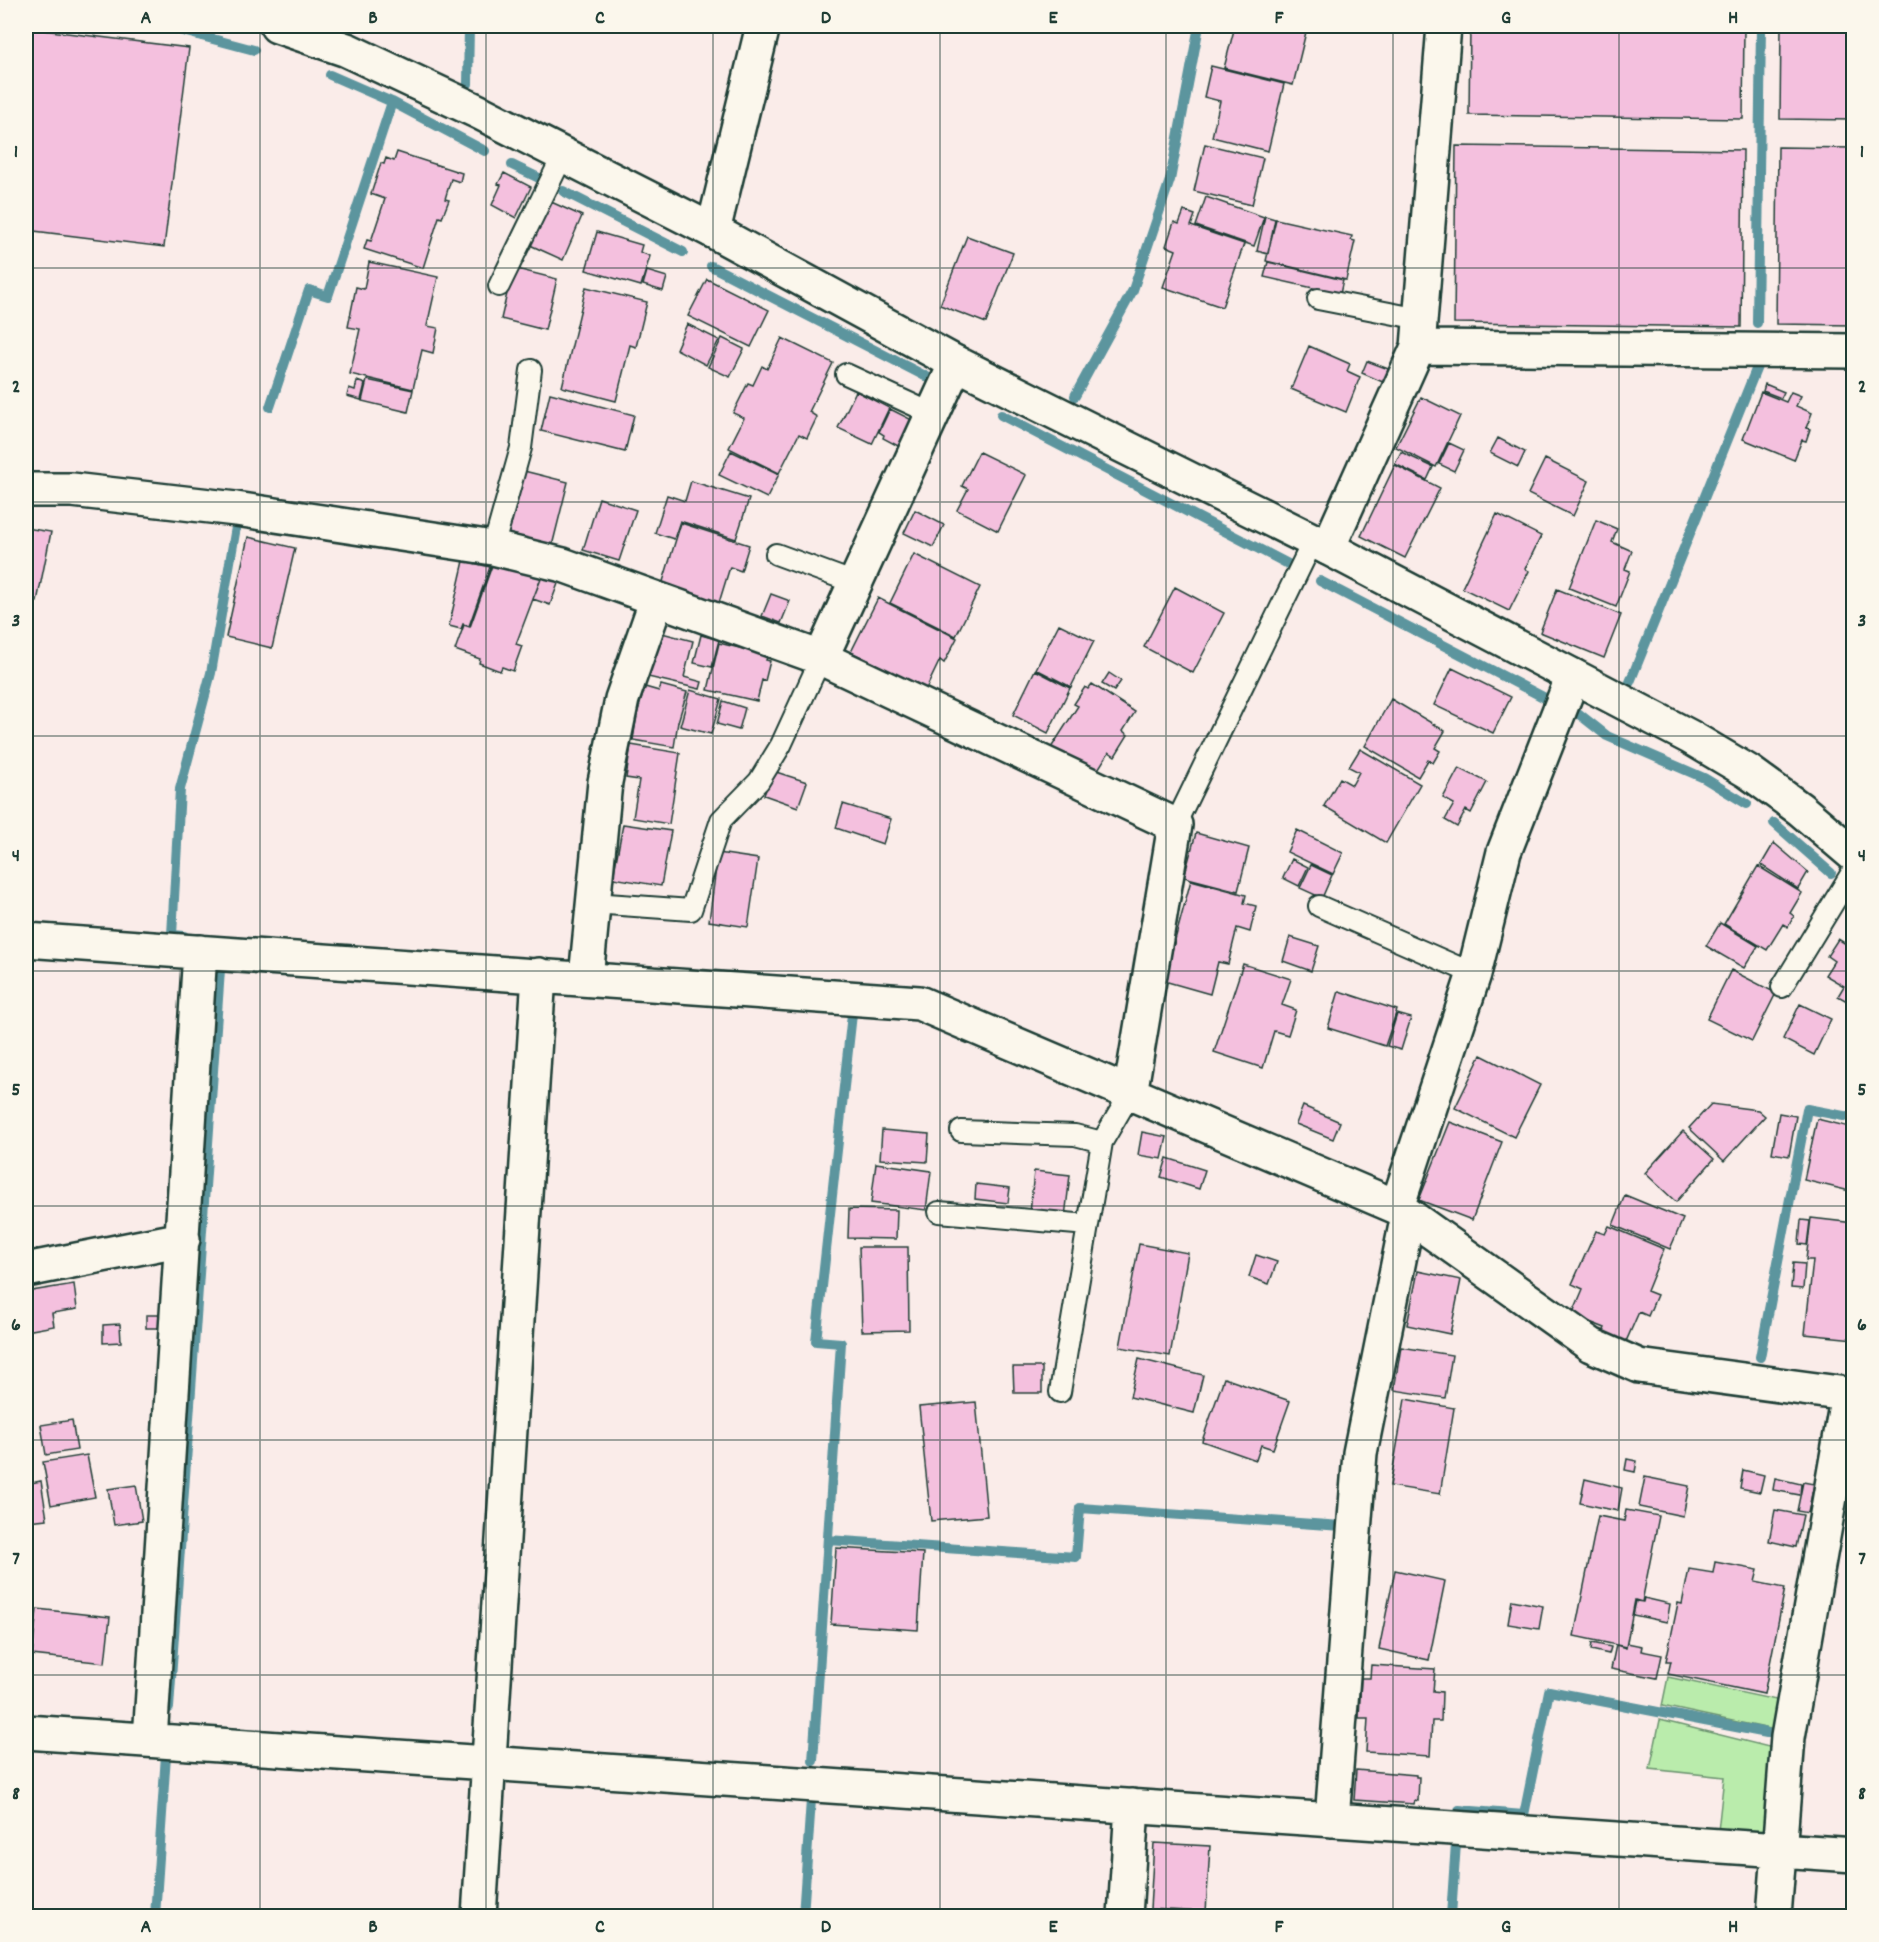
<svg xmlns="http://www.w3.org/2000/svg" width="1879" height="1942" viewBox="0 0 1879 1942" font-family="Dekko,sans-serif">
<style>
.green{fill:#baecac;stroke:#6c9470;stroke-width:1.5}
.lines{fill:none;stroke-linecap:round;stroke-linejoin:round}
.stream{stroke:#5c959e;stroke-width:10}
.building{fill:#f4c0de;stroke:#1f3d34;stroke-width:1.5}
.lane-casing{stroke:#1f3d34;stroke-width:24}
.street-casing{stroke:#1f3d34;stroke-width:38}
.secondary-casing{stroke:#1f3d34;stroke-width:38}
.lane{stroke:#fbf7ec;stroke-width:20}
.street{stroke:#fbf7ec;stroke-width:33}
.secondary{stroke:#fbf7ec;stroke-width:33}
.grid{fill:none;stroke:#1f3d34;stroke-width:1.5;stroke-opacity:0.55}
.neatline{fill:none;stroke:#1f3d34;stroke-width:2}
.grid-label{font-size:20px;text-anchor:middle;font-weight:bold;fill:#1f3d34}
</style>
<rect width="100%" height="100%" fill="#faece9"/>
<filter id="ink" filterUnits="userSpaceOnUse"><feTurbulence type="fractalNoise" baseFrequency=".0167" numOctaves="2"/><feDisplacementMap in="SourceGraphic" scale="12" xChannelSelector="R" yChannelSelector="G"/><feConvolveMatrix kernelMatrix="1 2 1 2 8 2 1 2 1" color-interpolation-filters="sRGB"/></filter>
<g filter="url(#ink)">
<path class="green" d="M1668 1677 1781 1701 1775 1730 1662 1706Z
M1660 1720 1777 1749 1770 1823 1762 1834 1718 1831 1724 1777 1650 1769Z"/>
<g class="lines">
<path class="stream" d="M164 26 254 50
M330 75 392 102 485 151
M468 84 469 26
M512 165 539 178
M563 191 683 252
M711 266 929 378
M1757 323 1761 26
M1075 396 1133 290 1170 180 1199 26
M270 407 309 290 328 296 392 102
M1001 415 1290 565
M1320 581 1545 698
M1630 682 1757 367
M1574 710 1607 736 1704 778 1747 804
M1774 823 1831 873
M184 936 172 935 180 789 211 673 236 527
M1760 1357 1807 1109 1854 1118
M828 1540 1076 1557 1080 1508 1342 1526
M169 1708 220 970
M813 1761 841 1343 816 1341 852 1014
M1459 1810 1524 1815 1549 1691 1767 1733
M155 1916 166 1755
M803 1916 811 1800
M1451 1916 1456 1843"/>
</g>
<path class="building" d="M1235 26H1277L1306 32 1293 85 1224 68Z
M1470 26H1744L1743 119 1469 115Z
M1781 26H1854V120L1780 119Z
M26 28 189 48 164 247 26 230Z
M1211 66 1284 84 1268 151 1212 137 1220 101 1204 97Z
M1205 144 1263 158 1252 205 1194 191Z
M1456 146 1743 150 1741 327 1454 323Z
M1778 147 1854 148V325L1776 324Z
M397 152 462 173 460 182 451 179 445 199 449 200 442 218 439 217 423 268 364 249 367 240 371 241 385 199 371 194 381 163 384 164 386 158 394 161Z
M504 173 531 187 516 218 492 205 501 185 498 184Z
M1206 197 1264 217 1254 246 1196 226Z
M549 201 582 216 563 260 530 245Z
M1184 211 1195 215 1191 226 1244 244 1222 307 1163 287 1176 250 1166 246 1174 222 1179 224Z
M1265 216 1275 219 1268 254 1257 251Z
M1276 219 1352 236 1351 240 1355 241 1346 280 1266 261Z
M597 232 642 245 640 252 650 256 641 286 586 270Z
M967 236 1013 253 986 323 940 305Z
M369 262 438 277 427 326 438 328 433 353 422 350 413 389 350 374 360 329 348 327 356 287 364 289Z
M1268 262 1343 280 1340 294 1264 277Z
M513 268 557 279 545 330 501 319Z
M647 271 667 277 663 291 643 285Z
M707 279 769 310 751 347 688 316Z
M586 287 647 302 636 347 630 345 616 401 562 387Z
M687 324 719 340 706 365 676 349Z
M722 338 744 349 730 377 708 367Z
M782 338 833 363 809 412 817 417 807 438 799 434 779 473 729 448 744 418 733 413 748 383 753 385 762 366 767 369Z
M1309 346 1350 364 1347 371 1360 377 1346 412 1291 389Z
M1367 361 1391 370 1385 383 1362 373Z
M367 380 413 390 408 412 362 401Z
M357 381 365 384 361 400 347 396 349 388 355 390Z
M1765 384 1784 392 1781 398 1763 391Z
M856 391 889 408 872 444 838 428Z
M1761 392 1786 402 1791 392 1801 396 1796 406 1812 413 1806 428 1810 429 1806 441 1802 440 1794 460 1743 439Z
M550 393 634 415 625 452 541 431Z
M1421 397 1460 416 1436 467 1396 447Z
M890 409 912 420 900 447 883 438 884 435 879 432Z
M1498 438 1525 452 1518 467 1490 453Z
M1449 443 1464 450 1454 471 1439 464Z
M731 451 779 474 767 498 719 475Z
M979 452 1026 475 998 531 957 510 968 489 962 486Z
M1401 452 1433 467 1427 480 1395 464Z
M1545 459 1589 481 1573 516 1528 494Z
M1395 465 1440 488 1405 558 1361 536Z
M524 471 568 482 552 546 508 534Z
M691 481 749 499 736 539 680 521 674 539 655 533 667 495 685 501Z
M599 498 636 510 619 561 583 550Z
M915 510 944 525 933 547 904 533Z
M1497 514 1541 536 1525 569 1529 571 1509 611 1462 588Z
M1596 520 1617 529 1612 542 1632 551 1625 569 1630 571 1616 607 1569 588Z
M681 523 749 545 741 571 730 567 718 606 661 588Z
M26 528 51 532 37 602 26 600Z
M248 537 295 548 272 648 226 637Z
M914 554 980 587 956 636 890 603Z
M494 560 541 578 516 644 522 646 513 671 502 667 500 671 479 663 480 659 455 650 464 625 470 627Z
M464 561 490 567 469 626 463 624 461 629 449 626Z
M543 574 559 581 550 605 533 599Z
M1175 587 1224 613 1193 673 1144 647Z
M1557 589 1621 615 1604 658 1540 632Z
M771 594 790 601 781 623 762 616Z
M878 598 957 638 944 663 940 660 926 689 851 652Z
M1059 624 1094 641 1071 687 1036 669Z
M658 632 693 641 684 677 702 682 700 689 648 677Z
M701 635 719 640 712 667 694 663Z
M719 643 768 655 766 660 770 661 765 681 762 680 757 701 708 690Z
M1452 668 1511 697 1493 733 1434 705Z
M1035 670 1070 688 1048 733 1013 715Z
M1109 673 1121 681 1114 691 1102 684Z
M1092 684 1135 712 1123 731 1128 735 1115 756 1109 752 1092 779 1049 751 1078 706 1074 704 1085 687 1088 689Z
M661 685 687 692 678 722 674 747 633 740 637 714 645 687 659 691Z
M690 690 721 699 711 734 680 726Z
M1391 699 1445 731 1435 748 1440 751 1433 763 1428 760 1418 777 1365 746Z
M723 701 745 708 739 730 717 724Z
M631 745 680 753 669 824 633 818 639 780 626 778Z
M1360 749 1420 784 1386 843 1324 806 1340 778 1352 785 1359 772 1349 767Z
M1459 768 1487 782 1471 813 1466 810 1457 827 1445 820 1454 804 1443 798Z
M773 771 807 782 798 807 764 795Z
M843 804 891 819 883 844 836 828Z
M623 824 671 831 661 886 613 878Z
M1297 830 1343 853 1333 874 1287 852Z
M1196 833 1249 848 1238 891 1184 877Z
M1774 843 1808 872 1798 889 1761 865Z
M718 853 758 859 748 927 709 921Z
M1292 859 1308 867 1299 886 1283 878Z
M1311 865 1332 875 1322 898 1300 888Z
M1758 866 1802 893 1790 913 1794 916 1788 927 1783 924 1767 950 1724 924Z
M1191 880 1246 895 1244 903 1256 906 1250 932 1237 928 1228 964 1218 962 1210 994 1164 981Z
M1720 923 1758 946 1744 968 1706 946Z
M1290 937 1319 946 1311 971 1283 961Z
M1838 939 1854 949V1005L1838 996 1844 986 1825 975 1834 961 1827 956Z
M1243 964 1291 979 1282 1005 1296 1010 1288 1035 1274 1031 1263 1068 1214 1052Z
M1731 970 1776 993 1752 1041 1707 1019Z
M1339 991 1397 1010 1385 1046 1328 1028Z
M1800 1004 1831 1019 1814 1055 1783 1039Z
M1397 1014 1411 1018 1401 1050 1387 1046Z
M1481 1055 1540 1085 1514 1137 1455 1108Z
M1711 1104 1758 1110 1765 1116 1724 1161 1689 1128Z
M1303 1106 1340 1122 1333 1139 1296 1124Z
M1779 1113 1796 1116 1789 1156 1772 1153Z
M1817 1119 1854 1128V1192L1804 1180Z
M1450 1122 1502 1142 1472 1220 1419 1200Z
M882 1130 929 1134 927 1162 880 1159Z
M1683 1131 1714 1159 1676 1202 1645 1173Z
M1142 1132 1167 1137 1162 1159 1138 1155Z
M1167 1158 1205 1170 1199 1189 1161 1177Z
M876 1163 931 1171 926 1210 871 1203Z
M1034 1171 1070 1175 1065 1217 1030 1213Z
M976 1184 1010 1188 1008 1203 975 1199Z
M1625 1195 1683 1219 1670 1249 1613 1225Z
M849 1209 897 1210 896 1239 848 1238Z
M1811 1218 1854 1223V1339L1805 1334 1813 1260H1806Z
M1801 1220 1810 1221 1807 1245 1799 1244Z
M1609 1226 1664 1249 1647 1291 1657 1295 1648 1316 1639 1312 1624 1346 1601 1337 1605 1328 1572 1315 1583 1289 1572 1284 1596 1231 1605 1234Z
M1139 1244 1188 1253 1170 1356 1120 1347Z
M859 1247H908L909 1330 862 1331Z
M1256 1255 1277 1262 1269 1284 1249 1277Z
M1793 1263 1805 1264 1803 1289 1791 1288Z
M1418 1271 1461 1280 1450 1334 1407 1325Z
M74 1284 77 1309 52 1313 54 1326 26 1331V1292Z
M146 1315H165V1328H146Z
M120 1324 121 1342 103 1343V1325Z
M1401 1347 1452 1355 1445 1398 1394 1390Z
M1139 1359 1203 1375 1194 1413 1130 1397Z
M1013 1367H1042V1393H1014Z
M1224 1378 1290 1401 1273 1449 1261 1445 1256 1460 1202 1441Z
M1405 1399 1454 1408 1440 1494 1390 1486Z
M976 1402 987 1516 931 1521 919 1407Z
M72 1420 77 1450 46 1455 41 1425Z
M87 1455 95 1497 51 1505 43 1462Z
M1627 1459 1637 1461 1635 1472 1625 1470Z
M1743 1470 1764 1475 1760 1492 1740 1488Z
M1645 1477 1689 1486 1683 1516 1639 1507Z
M1775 1478 1801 1484 1800 1495 1773 1490Z
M1585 1479 1622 1488 1618 1511 1580 1503Z
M41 1481 47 1519 27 1521 26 1484Z
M1803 1482 1814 1484 1808 1513 1797 1511Z
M136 1485 142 1521 114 1525 108 1489Z
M1626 1510 1659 1516 1642 1602 1635 1600 1626 1647 1574 1636 1598 1516 1624 1521Z
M1775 1510 1803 1515 1796 1547 1769 1541Z
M836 1548 923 1553 918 1630 831 1624Z
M1715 1562 1758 1570 1755 1582 1785 1588 1764 1694 1668 1674 1671 1661H1666L1678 1603 1682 1604 1689 1569 1713 1573Z
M1395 1570 1445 1581 1429 1660 1379 1649Z
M1644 1598 1670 1604 1667 1622 1633 1615 1636 1601 1643 1602Z
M1512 1600 1543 1606 1539 1629 1508 1624Z
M37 1609 110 1617 105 1663 32 1655Z
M1592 1643 1611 1647 1609 1654 1591 1650Z
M1627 1643 1642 1646 1641 1651 1662 1655 1657 1678 1611 1669 1616 1645 1626 1648Z
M1371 1665 1435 1669 1433 1691 1442 1692 1441 1721H1432L1430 1756 1366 1752 1368 1718H1359L1361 1678H1370Z
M1356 1770 1416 1775V1777H1419L1418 1801 1415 1800 1414 1804 1354 1800Z
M1154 1843 1210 1846 1206 1912 1150 1909Z"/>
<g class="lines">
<defs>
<path id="lane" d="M499 286 563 155
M1318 299 1420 319
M846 374 933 414
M493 548 521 448 531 370
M776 554 855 583
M1175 825 1313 541
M593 903 691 910 721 820 759 781 781 745 821 658
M1319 906 1474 974
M1782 987 1854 869
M961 1131 1075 1135 1102 1142
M939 1212 1088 1225
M1060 1392 1102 1142 1130 1094"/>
<path id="street" d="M713 231 763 26
M1418 347 1854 351
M26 490H72L236 509 493 548 563 565 821 658 1175 825 1130 1094
M1328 548 1418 347 1444 26
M821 658 956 363
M26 940 919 1003 1397 1207 1591 1345 1639 1366 1854 1395
M586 978 605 782 622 699 657 599
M1397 1207 1474 974 1504 852 1573 676
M26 1270 183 1239
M26 1732 1854 1855
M150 1740 200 952
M1332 1820 1360 1453 1408 1215
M479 1916 539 975
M1125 1916 1132 1806
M1774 1916 1788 1737 1848 1394"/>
<path id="secondary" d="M277 26 347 50 479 112 713 231 956 363 1328 548 1690 737 1749 772 1800 809 1854 855"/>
</defs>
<use href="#lane" class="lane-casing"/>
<use href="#street" class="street-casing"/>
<use href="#secondary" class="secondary-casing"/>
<use href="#lane" class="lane"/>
<use href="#street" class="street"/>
<use href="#secondary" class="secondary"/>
</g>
</g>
<path class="grid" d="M260 26V1916M486 26V1916M713 26V1916M940 26V1916M1166 26V1916M1393 26V1916M1619 26V1916M26 268H1854M26 502H1854M26 736H1854M26 971H1854M26 1206H1854M26 1440H1854M26 1675H1854"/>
<rect width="1879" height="1942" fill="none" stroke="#fbf7ec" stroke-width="66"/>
<rect x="33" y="33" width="1813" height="1876" class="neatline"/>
<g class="grid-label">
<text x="146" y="23">A</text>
<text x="373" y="23">B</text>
<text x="600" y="23">C</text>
<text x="826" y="23">D</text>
<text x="1053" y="23">E</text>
<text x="1279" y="23">F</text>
<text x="1506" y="23">G</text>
<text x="1733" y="23">H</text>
<text x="16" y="157">1</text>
<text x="1862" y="157">1</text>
<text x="16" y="392">2</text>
<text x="1862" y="392">2</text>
<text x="16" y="626">3</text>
<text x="1862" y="626">3</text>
<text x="16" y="861">4</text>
<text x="1862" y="861">4</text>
<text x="16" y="1095">5</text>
<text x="1862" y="1095">5</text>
<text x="16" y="1330">6</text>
<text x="1862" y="1330">6</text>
<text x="16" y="1564">7</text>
<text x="1862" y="1564">7</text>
<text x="16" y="1799">8</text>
<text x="1862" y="1799">8</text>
<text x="146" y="1932">A</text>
<text x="373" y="1932">B</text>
<text x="600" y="1932">C</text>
<text x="826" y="1932">D</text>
<text x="1053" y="1932">E</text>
<text x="1279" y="1932">F</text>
<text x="1506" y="1932">G</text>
<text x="1733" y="1932">H</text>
</g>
</svg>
